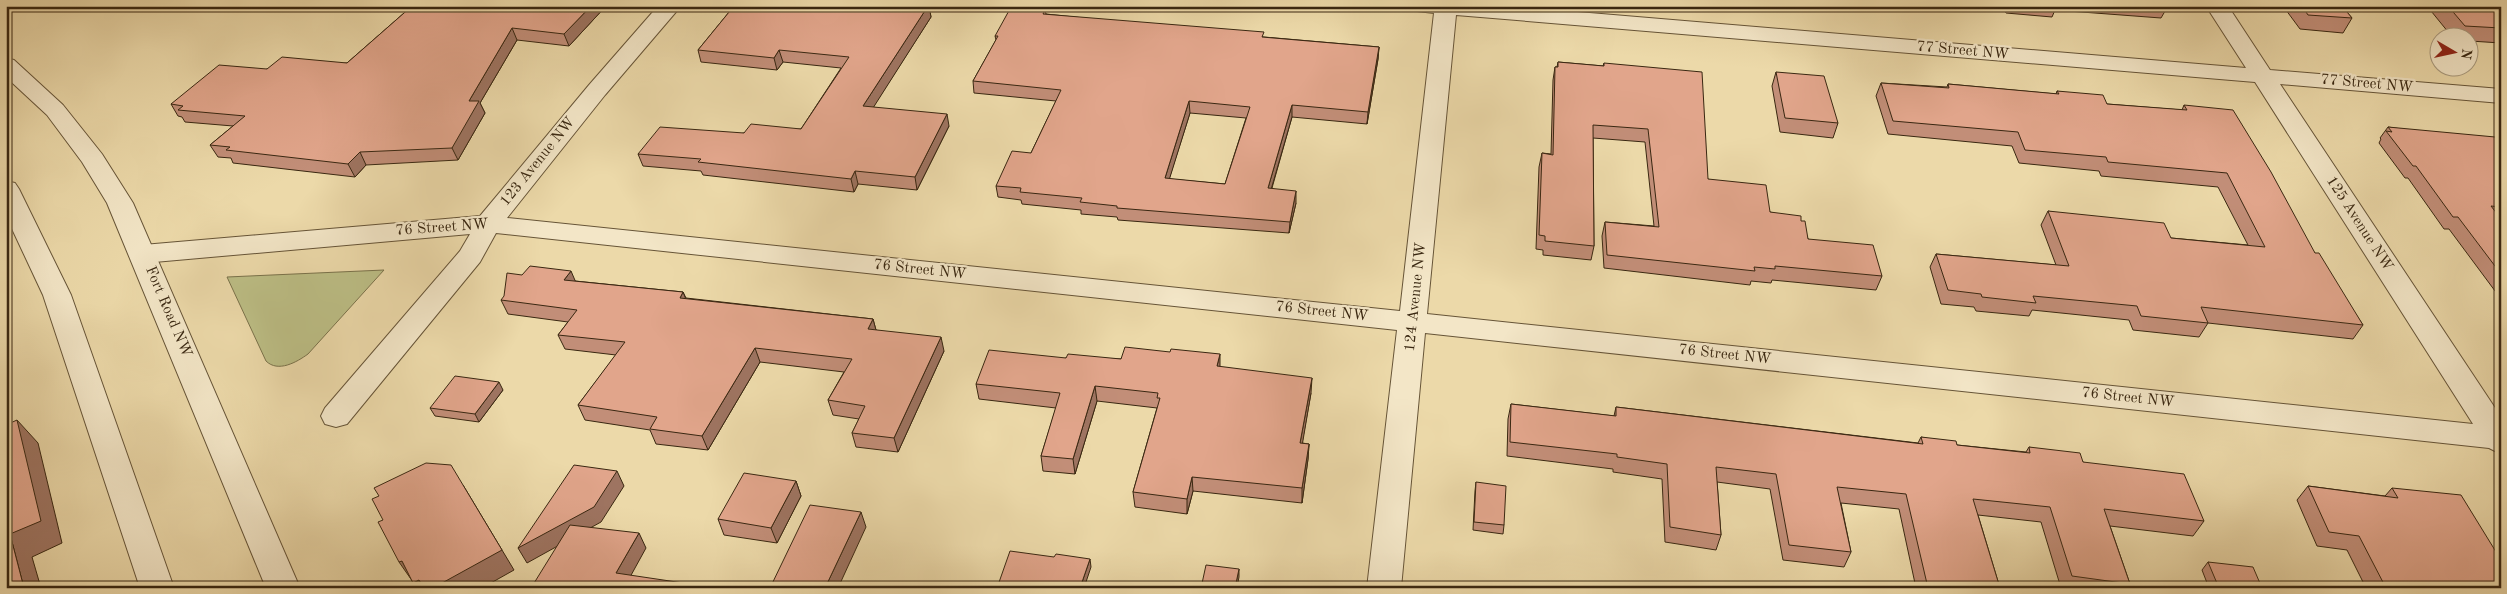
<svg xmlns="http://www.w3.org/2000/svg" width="2507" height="594" viewBox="0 0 2507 594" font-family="'Old Standard TT',serif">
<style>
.green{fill:#bcbe85;stroke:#7a724b}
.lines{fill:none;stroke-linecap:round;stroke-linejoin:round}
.minor-casing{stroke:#665437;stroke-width:2}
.tertiary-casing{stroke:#665437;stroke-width:2}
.minor{fill:#f3e6c7;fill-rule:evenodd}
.tertiary{fill:#f3e6c7;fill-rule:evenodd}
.wall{fill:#c28e78;stroke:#392711;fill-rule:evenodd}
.shaded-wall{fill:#9e7461;stroke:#392711}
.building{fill:#e1a58b;stroke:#392711;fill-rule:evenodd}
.labels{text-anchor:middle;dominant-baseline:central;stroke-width:4.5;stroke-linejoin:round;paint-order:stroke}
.street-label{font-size:15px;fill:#392711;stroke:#f3e6c7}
</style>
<rect width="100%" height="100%" fill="#ecd9a9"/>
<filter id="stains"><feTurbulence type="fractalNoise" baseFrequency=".004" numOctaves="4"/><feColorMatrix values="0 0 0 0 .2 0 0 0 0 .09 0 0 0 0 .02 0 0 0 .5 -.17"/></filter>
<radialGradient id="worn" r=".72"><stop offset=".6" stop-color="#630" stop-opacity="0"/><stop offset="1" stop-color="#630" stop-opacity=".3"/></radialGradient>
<path class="green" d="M384 270 308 354C297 362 278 373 266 361L227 277Z"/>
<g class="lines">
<defs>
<path id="minor" d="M658 6H681L605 95 507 218 1400 311 1434 13 1417 11 1414 6H1505L2246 68 2206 6H2228L2270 70 2501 89V103L2280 84 2501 417V454L2489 448 1425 333 1401 588H1367L1397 330 496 233 480 262 347 424 336 427 325 424 321 416 325 408 460 251 470 234 143 263 134 260 130 254 134 248 143 245 480 216 589 85ZM1456 15 2255 82 2473 424 1427 314Z
M6 181 15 183 19 189 71 295 174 588H140L43 295 6 216Z"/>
<path id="tertiary" d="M6 58 14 60 63 105 102 154 133 203 300 588H266L107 203 82 162 47 115 6 77Z"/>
</defs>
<use href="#minor" class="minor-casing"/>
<use href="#tertiary" class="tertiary-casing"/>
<use href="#minor" class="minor"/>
<use href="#tertiary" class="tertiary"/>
</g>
<path class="wall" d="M412 6H606L569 46 517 40 480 103 485 113 458 160 366 165 355 177 233 163 231 158 218 157 210 145 233 126 185 122 182 117 178 116 171 104 267 69 347 63Z
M734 6H929L931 17 873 107 949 126 917 190 858 184 854 192 703 175 701 171 643 166 638 154 744 133 801 129 841 68 783 62 777 70 701 62 698 50Z
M2002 6H2168L2161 18 2055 10 2052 17 2006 13Z
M2283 6H2342L2352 18 2343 33 2300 29Z
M2427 6H2494L2501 13V43L2470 41V38H2453Z
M1045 10 1046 14 1264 37 1379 47 1378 59 1367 124 1292 117 1272 188 1296 203 1289 233 1118 220 1117 217 1081 214V210L1022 204 1021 200 998 197 996 186 1031 153 1056 101 974 93 973 81 996 40 995 36ZM1190 113 1246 118 1225 184 1169 179Z
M1558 62 1603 66 1604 63 1708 179 1770 212 1801 221 1808 239 1882 276 1876 290 1772 280 1771 283 1751 281 1750 285 1604 268 1602 236 1605 222 1654 226 1645 142 1593 138 1594 246 1591 260 1543 255V250L1536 249 1539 167 1542 153 1551 154 1553 80 1555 67H1557Z
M1776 72 1838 123 1833 138 1780 132 1772 86Z
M1881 83 1947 87 1948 84 2056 94 2057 91 2107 104 2182 110 2184 105 2315 253 2363 325 2353 339 2208 323 2199 337 2133 330 2129 320 2032 310 2029 316 1976 311 1974 307 1941 304 1930 267 1936 254 2056 265 2041 225 2048 211 2171 238 2248 245 2218 187 2101 176 2099 171 2019 163 2012 146 1888 134 1876 96Z
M2388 127 2501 144V299L2449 229H2444L2408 178H2405L2379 143 2381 139 2380 138Z
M575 281 683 292 686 298 873 319 876 330 944 351 898 452 856 447 852 433 859 419 833 415 828 400 844 372 760 362 708 450 656 444 650 430 585 420 578 405 616 355 565 349 558 335 568 322 508 314 501 300Z
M1066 358 1121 359 1220 367 1311 393 1302 443 1309 444 1308 459 1302 503 1193 491 1187 514 1135 507 1133 492 1157 408 1097 401 1075 474 1043 471 1041 456 1056 408 979 399 976 384Z
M503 390 479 422 435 416 430 408Z
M1511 404 1614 416 1616 407 1918 443 1921 437 1957 445 2026 452 2029 447 2083 462 2204 521 2193 536 2110 526 2130 584 2128 588H2061L2041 522 1978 515 2000 588H1916L1899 509 1841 503 1851 552 1844 567 1783 560 1770 489 1717 482 1721 535 1716 550 1665 542 1662 479 1613 472V469L1507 456 1508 419Z
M796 481 801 496 777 543 724 535 718 519Z
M1476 482 1504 525 1503 534 1473 530 1475 491Z
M2308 486 2385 496 2392 488 2501 588H2366L2347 550 2317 546 2297 500Z
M2208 562 2262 588H2209L2202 570Z"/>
<path class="shaded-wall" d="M591 6H606L569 46 564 34Z
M928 6H929L931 17 866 119 863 106Z
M512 28 517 40 480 103 485 113 458 160 452 148 469 101Z
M1379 47 1378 59 1367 124 1368 112Z
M779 50 783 62 777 70 774 58Z
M1189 101 1190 113 1166 190 1165 178Z
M1292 105V117L1268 200V188Z
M947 114 949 126 917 190 915 177Z
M360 152 366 165 355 177 348 164Z
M855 171 858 184 854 192 851 179Z
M1296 191V203L1289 233 1290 222Z
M571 271 577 285 564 280Z
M683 292 689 307 680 298Z
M873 319 877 334 868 329Z
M941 337 944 351 898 452 894 438Z
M755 348 760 362 708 450 702 436Z
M1220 354V369L1217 366Z
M1312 378 1311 393 1300 458V443Z
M499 382 503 390 479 422 475 414Z
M1095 386 1097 401 1075 474 1073 459Z
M17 420 38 443 62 543 32 557 41 588H24L10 534Z
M1309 444 1308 459 1302 503V488Z
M617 471 624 486 601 522 527 563 518 548Z
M1192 477 1193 491 1187 514V499Z
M796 481 801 496 777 543 771 528Z
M463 485 514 570 482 588H433Z
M861 512 866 527 838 588H825Z
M639 533 646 548 624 588 616 573Z
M1090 559 1091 567 1084 588H1080Z
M402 561 413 582 399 562Z
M1239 569V577L1237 588H1235Z
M419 580 425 588H416L413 583Z"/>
<path class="building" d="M412 6H591L564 34 512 28 469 101H479L452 148 360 152 348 164 226 150 230 147 210 145 245 116 178 110 183 106 171 104 219 65 267 69 282 57 347 63Z
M734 6H928L863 106 947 114 915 177 855 171 851 179 698 162 701 159 638 154 660 127 744 133 751 124 801 129 849 57 779 50 774 58 698 50Z
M2302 6H2342L2352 18 2308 15Z
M2448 6H2494L2501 13V28L2465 26Z
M1011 7 1045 10 1043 14 1264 32 1262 37 1379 47 1368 112 1292 105 1268 188 1296 191 1290 222 1117 208V206L1080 202 1082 198 1020 192 1021 188 996 186 1012 151 1031 153 1061 90 973 81 998 36H995ZM1189 101 1250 107 1225 184 1165 178Z
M1558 62 1604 66V63L1702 72 1708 179 1766 185 1770 212 1801 216V221H1805L1808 239 1873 245 1882 276 1775 266V269L1754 267 1755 271 1607 255 1605 222 1659 227 1648 129 1593 125 1594 246 1545 241V236L1539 235 1542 153 1553 155 1555 67H1558Z
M1776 72 1824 76 1838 123 1785 118Z
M1881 83 1949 88 1948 84 2059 94 2057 91 2103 95 2107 104 2187 110 2184 105 2233 110 2271 172 2315 253H2319L2363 325 2201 307 2208 323 2141 316 2137 306 2033 296 2036 303 1982 297 1981 294 1948 290 1936 254 2069 266 2048 211 2164 223 2171 238 2265 247 2227 173 2108 162 2106 157 2025 150 2018 132 1893 121Z
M2388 127 2495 137 2501 144V207L2491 206 2501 219V274L2458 217H2453L2416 166H2413L2386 131 2392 132Z
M530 266 571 271 564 280 683 292 680 298 873 319 868 329 941 337 894 438 852 433 865 406 828 400 852 359 755 348 702 436 650 429 657 417 578 405 625 342 558 335 577 310 501 300 504 296 507 273 522 275Z
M1125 347 1170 352 1171 349 1220 354 1217 366 1312 378 1300 443 1309 444 1302 488 1192 477 1187 499 1133 492 1160 398H1157L1158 393 1095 386 1073 459 1041 456 1060 393 976 384 989 350 1066 358 1068 354 1121 359Z
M455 376 499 382 475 414 430 408Z
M1511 404 1616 416V407L1923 444 1921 437 1956 441 1957 445 2030 453 2029 447 2080 453 2083 462 2184 474 2204 521 2104 509 2130 584 2072 576 2050 507 1973 499 2000 588H1928L1906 494 1837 487 1851 552 1789 545 1776 474 1716 467 1721 535 1670 527 1667 464 1617 457V454L1510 442Z
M17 420 41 521 10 534 24 588H6V425Z
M426 463 451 465 502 550 433 588H424L419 580 413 583 402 561 399 562 378 522 383 520 372 499 379 496 374 488Z
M574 465 617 471 594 507 518 548Z
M744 473 796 481 771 528 718 519Z
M1476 482 1506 486 1504 525 1474 522Z
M2308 486 2398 498 2392 488 2461 495 2501 560V588H2386L2359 536 2329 532Z
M810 505 861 512 825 588H770Z
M570 525 639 533 616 573 717 588H531Z
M1010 551 1054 557 1056 554 1090 559 1080 588H997Z
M2208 562 2253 567 2262 588H2219Z
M1206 565 1239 569 1235 588H1201Z
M1484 583 1522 588H1483Z"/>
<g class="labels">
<g class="street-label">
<text transform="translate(1963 51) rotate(5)">77 Street NW</text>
<text transform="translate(2367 84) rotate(5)">77 Street NW</text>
<text transform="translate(538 162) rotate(-51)">123 Avenue NW</text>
<text transform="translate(2359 224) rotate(57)">125 Avenue NW</text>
<text transform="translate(442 228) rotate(-4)">76 Street NW</text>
<text transform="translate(920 270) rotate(6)">76 Street NW</text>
<text transform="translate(1416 297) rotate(-84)">124 Avenue NW</text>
<text transform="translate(168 312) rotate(67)">Fort Road NW</text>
<text transform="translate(1322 312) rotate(6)">76 Street NW</text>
<text transform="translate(1725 355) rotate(6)">76 Street NW</text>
<text transform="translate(2128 398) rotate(6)">76 Street NW</text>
</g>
</g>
<rect width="2507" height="594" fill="none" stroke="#ecd9a9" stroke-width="25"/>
<rect x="8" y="8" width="2492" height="579" fill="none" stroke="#392711" stroke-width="2.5"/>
<rect x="12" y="12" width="2482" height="569" fill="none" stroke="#392711"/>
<g transform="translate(2454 52) rotate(99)"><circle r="24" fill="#f3e6c7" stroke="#a99a7e"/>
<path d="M0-4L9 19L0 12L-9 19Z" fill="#8f2418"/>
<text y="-8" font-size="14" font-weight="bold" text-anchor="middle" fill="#392711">N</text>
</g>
<rect width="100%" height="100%" filter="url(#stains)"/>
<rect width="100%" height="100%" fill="url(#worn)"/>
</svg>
